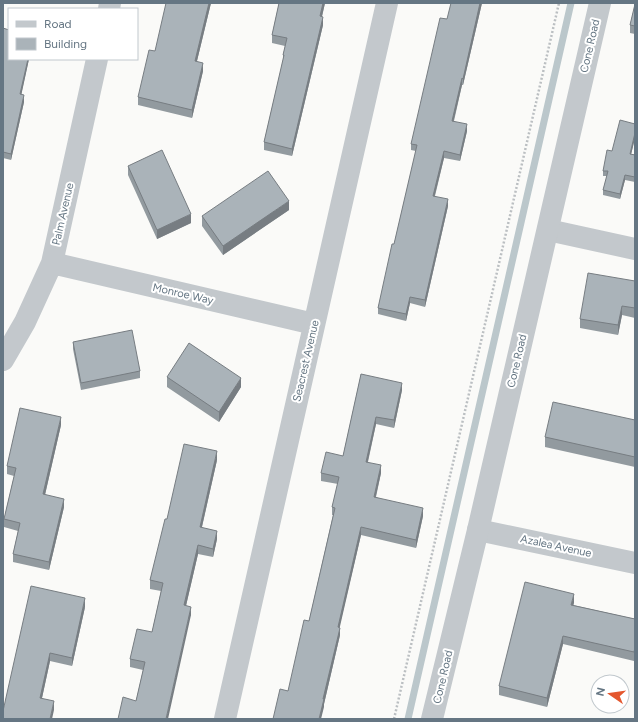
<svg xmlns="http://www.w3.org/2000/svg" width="638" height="722" viewBox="0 0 638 722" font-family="Figtree,sans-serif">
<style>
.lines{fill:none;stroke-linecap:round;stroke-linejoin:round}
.stream{stroke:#bbc7cb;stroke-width:7}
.path{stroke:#bbbfc2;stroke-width:2.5;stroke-dasharray:2 2;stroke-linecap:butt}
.minor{stroke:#c3c8cc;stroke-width:22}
.tertiary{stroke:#c3c8cc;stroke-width:22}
.wall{fill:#929a9f}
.shaded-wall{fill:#777d82}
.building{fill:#aab3b9;stroke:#777d82}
.labels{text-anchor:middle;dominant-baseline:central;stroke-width:4;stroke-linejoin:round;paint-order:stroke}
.street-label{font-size:11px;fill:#657683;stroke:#fff}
</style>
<rect width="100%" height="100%" fill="#fafaf8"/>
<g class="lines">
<path class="stream" d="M408 719 571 3"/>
<path class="path" d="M394 719 559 3"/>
<path class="minor" d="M109 9 110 3
M548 230 635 249
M52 263 314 324
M3 360 25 322 52 263 97 59
M478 530 635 563
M225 719 387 3"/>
<path class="tertiary" d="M432 719 478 530 600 3"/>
</g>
<path class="wall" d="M211 3 197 61 203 71 192 118 138 105V97L155 51Z
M279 3H325L322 17 323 25 292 156 264 150V142L283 60V55L285 46 272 43V35Z
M482 3 463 85H462L454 121 467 131 460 161 444 158 435 196 448 206 425 307 410 303 406 321 378 314V308L394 244 416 151 411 150V144L447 19Z
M635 4V34L630 33V25Z
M3 28 29 59 21 95 24 102 11 160 3 158Z
M635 124V138L631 154 635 155V182L625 180 620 199 603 195V190L607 176H603V171L612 151Z
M128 166 191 223 157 239 128 175Z
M289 210 223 255 202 226V216Z
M635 281V318L622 315 618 335 580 328V319Z
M73 342 140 371V378L81 390 73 349Z
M361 374 402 390 394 428 376 424 368 462 381 473 376 497 423 516 416 548 361 535 339 628 340 635 324 704V707L288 691 309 621 333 515H332V507L338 484 321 481V473L343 456Z
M167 377 241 387 219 422 167 387Z
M635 420V467L545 447V437Z
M61 425 45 495 64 507 49 570 13 562V554L18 531 4 527V519L14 476 7 474V466Z
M217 460 202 527 217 539 213 557 198 554 186 606 191 615 136 701 143 670 130 667V659L152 632 161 591 150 589V580L167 519Z
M574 603 573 605 635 619 634 661 563 644 547 707 499 695V686Z
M85 607 72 666 50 661 42 698 54 710 3 711Z"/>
<path class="shaded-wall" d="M209 3H211L195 69V61Z
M323 3H325L320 24V16Z
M480 3H482L463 85V79Z
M323 17V25L292 156V149Z
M28 59H29L20 101V94Z
M203 63V71L192 118V110Z
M462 78V85L452 127V121Z
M24 95V102L11 160V154Z
M467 124V131L460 161V155Z
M635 133V138L630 159V154Z
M444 151V158L433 202V196Z
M625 175V180L620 199V194Z
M448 199V206L425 307V300Z
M289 201V210L223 255V246Z
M191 214V223L157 239V230Z
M410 297V303L406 321V314Z
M622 306V315L618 335V325Z
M241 378V387L219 422V412Z
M402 383V390L394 428V420Z
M61 417V425L43 503V494Z
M376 417V424L366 469V462Z
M217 451V460L200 535V527Z
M381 465V473L374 504V497Z
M64 499V507L49 570V562Z
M423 508V516L416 548V540Z
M361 527V535L338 635V627Z
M217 531V539L213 557V549Z
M198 545V554L184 614V605Z
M574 594V603L571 614V605Z
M85 598V607L72 666V658Z
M191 607V615L168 719H166Z
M340 628V635L324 704V707L321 719H319L323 699Z
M563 636V644L547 707V698Z
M635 647V656L634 661V652Z
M50 653V661L40 707V698Z
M54 701V710L52 719H50Z"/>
<path class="building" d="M166 3H209L195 61 203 63 192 110 138 97 149 50 155 51Z
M279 3H323L320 16 323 17 292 149 264 142 284 55H283L287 38 272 35Z
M451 3H480L463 79 462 78 452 121 467 124 460 155 444 151 433 196 448 199 425 300 410 297 406 314 378 308 392 244H394L417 145 411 144 440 18 447 19Z
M635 4V26L630 25Z
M3 28 9 30V59H28L20 94 24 95 11 154 3 152Z
M620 120 635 124V133L630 154 635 155V177L625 175 620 194 603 190 608 171H603L607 150 612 151Z
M162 150 191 214 157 230 128 166Z
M268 171 289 201 223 246 202 216Z
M588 273 635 281V308L622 306 618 325 580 319Z
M132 330 140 371 81 383 73 342Z
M189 343 241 378 219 412 167 377Z
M361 374 402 383 394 420 376 417 366 462 381 465 374 497 423 508 416 540 361 527 338 627 340 628 323 699H324L319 719H273L280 689 288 691 304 620 309 621 335 508 332 507 339 477 321 473 326 452 343 456Z
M553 402 635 420V457L545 437Z
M20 408 61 417 43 494 64 499 49 562 13 554 20 523 4 519 16 468 7 466Z
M184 444 217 451 200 527 217 531 213 549 198 545 184 605 191 607 166 719H118L123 697 136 701 145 662 130 659 137 629 152 632 163 583 150 580 165 519H167Z
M525 582 574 594 571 605 635 619V647L634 652 563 636 547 698 499 686Z
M31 586 85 598 72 658 50 653 40 698 54 701 50 719H3V711Z"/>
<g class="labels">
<g class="street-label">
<text transform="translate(590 46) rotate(-77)">Cone Road</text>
<text transform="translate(63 214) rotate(-77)">Palm Avenue</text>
<text transform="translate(183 294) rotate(13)">Monroe Way</text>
<text transform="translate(306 361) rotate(-77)">Seacrest Avenue</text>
<text transform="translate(517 361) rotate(-77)">Cone Road</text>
<text transform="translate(556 546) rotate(12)">Azalea Avenue</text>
<text transform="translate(443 677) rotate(-77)">Cone Road</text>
</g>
</g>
<rect width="638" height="722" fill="none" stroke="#657683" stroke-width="8"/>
<rect x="8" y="8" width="130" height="52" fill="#ffffff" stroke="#c1c8cd"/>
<rect x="16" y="21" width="20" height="6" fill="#c3c8cc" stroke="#c1c8cd"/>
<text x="44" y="28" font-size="12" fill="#657683">Road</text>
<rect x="16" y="38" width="20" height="12" fill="#aab3b9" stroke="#c1c8cd"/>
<text x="44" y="48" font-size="12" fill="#657683">Building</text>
<g transform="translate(610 694) rotate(283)"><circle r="19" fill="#ffffff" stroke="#c1c8cd"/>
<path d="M0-3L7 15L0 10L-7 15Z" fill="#e4572e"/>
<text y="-6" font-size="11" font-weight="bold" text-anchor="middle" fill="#657683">N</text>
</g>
</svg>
